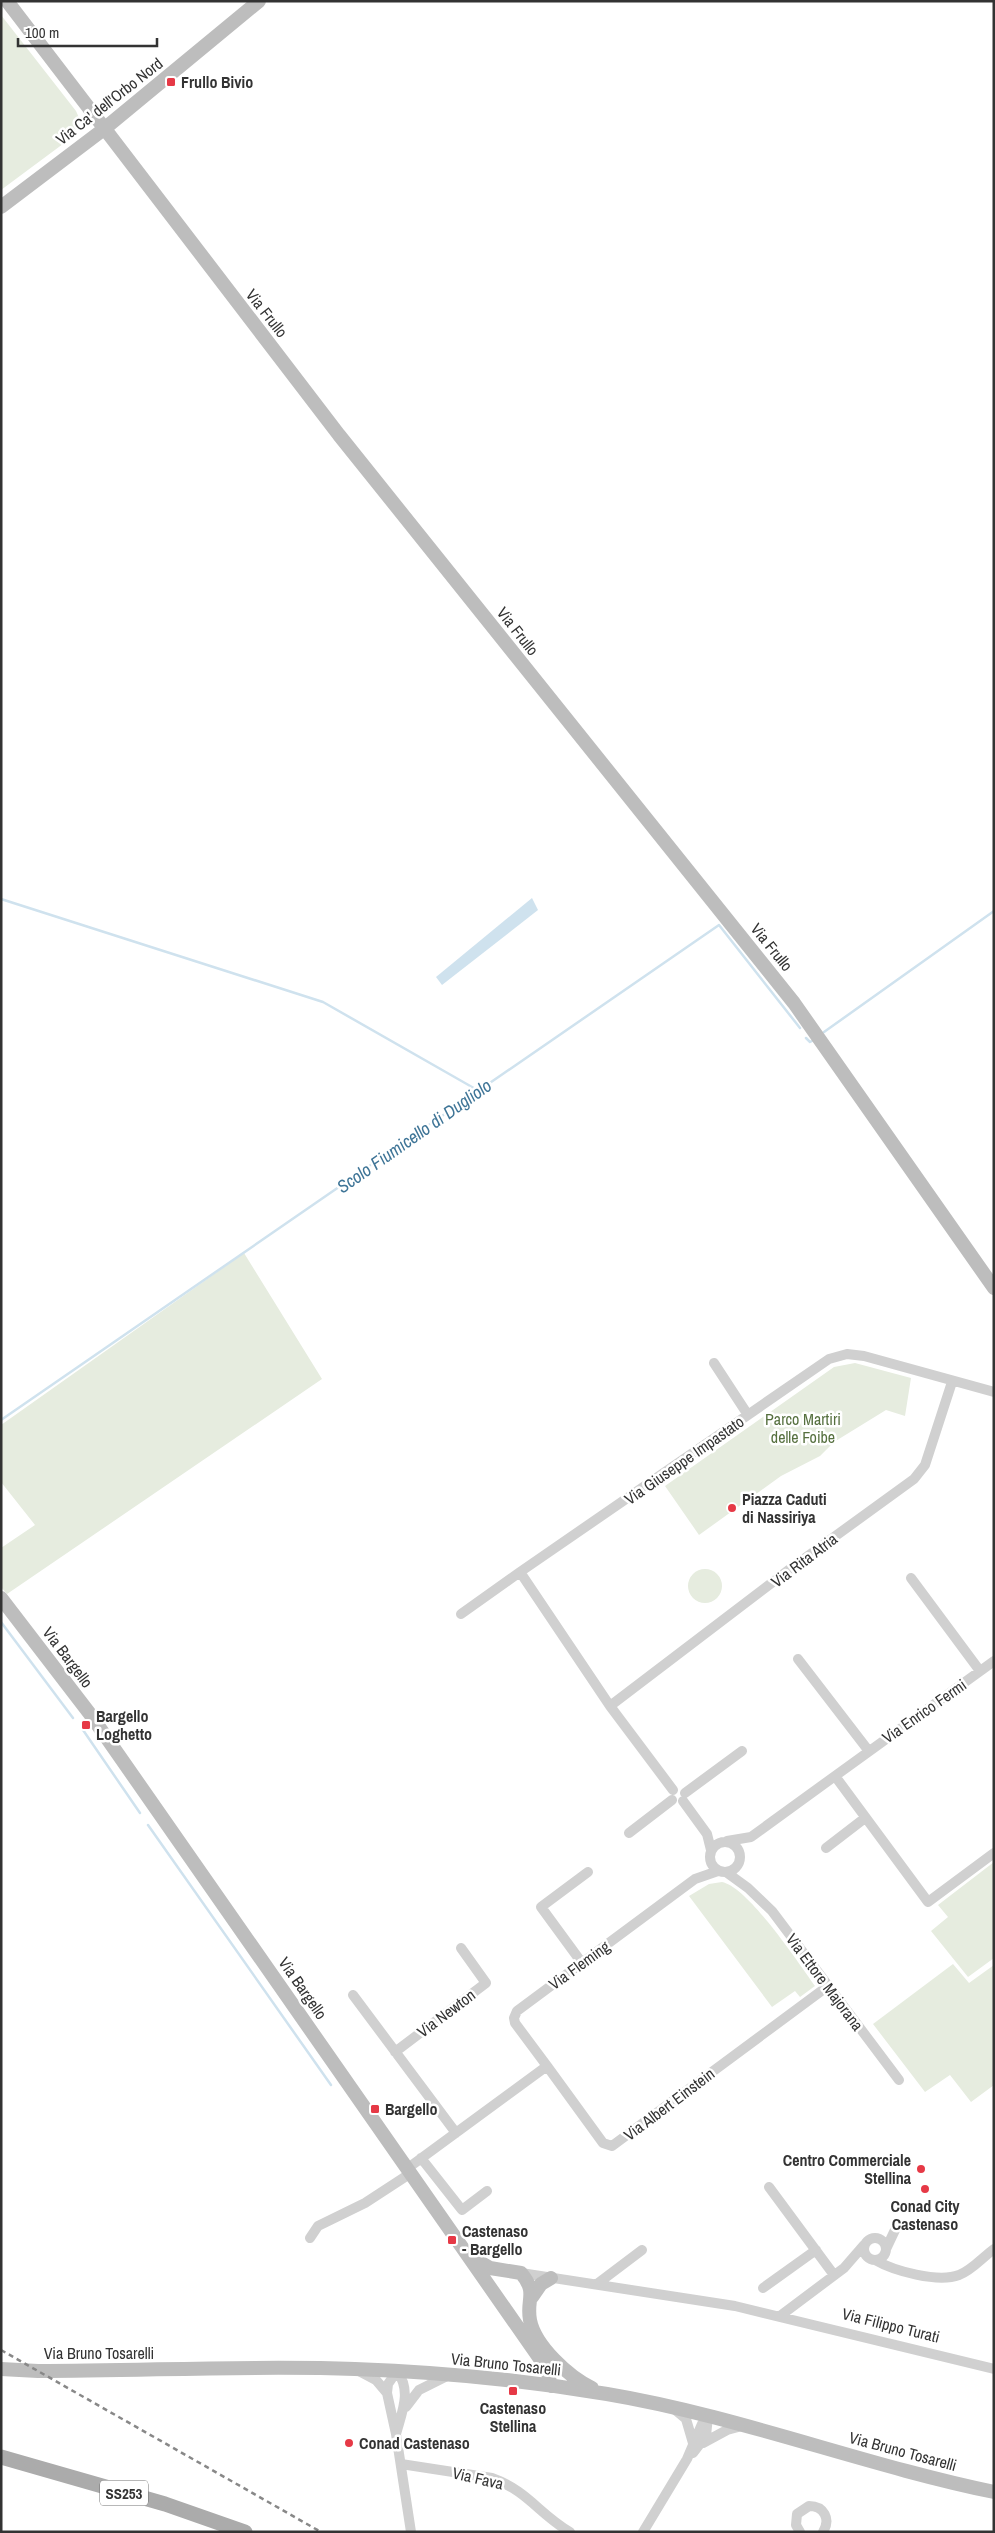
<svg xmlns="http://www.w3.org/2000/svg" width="995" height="2533" viewBox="0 0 995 2533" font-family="'Archivo Narrow',sans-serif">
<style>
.green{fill:#e6ecdf}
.water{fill:#cfe2ee}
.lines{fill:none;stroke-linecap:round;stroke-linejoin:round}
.stream{stroke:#cfe2ee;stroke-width:2.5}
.street{stroke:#d0d0d0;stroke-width:10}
.secondary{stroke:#bdbdbd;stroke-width:14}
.primary{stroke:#ababab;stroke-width:15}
.rail{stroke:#888;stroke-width:2.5;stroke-dasharray:5 4;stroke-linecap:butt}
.poi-dot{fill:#e63946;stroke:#fff;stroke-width:2}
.labels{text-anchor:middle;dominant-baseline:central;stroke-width:5;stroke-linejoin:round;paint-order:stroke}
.shield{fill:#fff;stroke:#707070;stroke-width:1}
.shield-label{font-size:15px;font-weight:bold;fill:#333}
.poi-label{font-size:16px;font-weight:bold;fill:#333;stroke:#fff;text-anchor:start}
.street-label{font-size:16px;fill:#333;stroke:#fff}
.park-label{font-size:16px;fill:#56703f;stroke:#fff}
.water-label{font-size:18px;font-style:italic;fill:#3f7597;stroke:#fff}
</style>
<rect width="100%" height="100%" fill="#fff"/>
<path class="green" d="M1 15 76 111 80 120 71 138 1 190Z
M244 1253 322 1379 7 1594 1 1587V1548L35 1525 1 1482V1425Z
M855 1363 911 1378 905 1416 886 1410 834 1442 820 1456 781 1476 699 1535 665 1486 834 1367Z
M688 1586a17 17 0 1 1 34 0a17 17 0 1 1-34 0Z
M994 1862V1958L968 1977 931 1931 948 1917 938 1905Z
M722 1882C748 1887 798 1962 815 1986L800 1997 795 1991 772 2007 689 1896 709 1884Z
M953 1964 969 1983 994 1965V2085L971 2102 950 2075 925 2092 873 2024Z"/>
<path class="water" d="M532 898 538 910 442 985 436 977Z"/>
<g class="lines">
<path class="stream" d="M1 899 323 1002 479 1091
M824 1032 994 911
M806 1038 810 1042 812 1041
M1 1420 719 925 800 1028
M1 1622 73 1718
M83 1730 140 1813
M148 1825 331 2085"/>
<path class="street" d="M714 1363 748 1415
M520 1572 829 1359 847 1354 864 1356 994 1392
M911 1578 980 1671
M461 1614 520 1572 610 1706 673 1790
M798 1659 868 1750
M994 1661 835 1776 928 1902 994 1853
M610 1706 790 1569 914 1479 925 1465 952 1382
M685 1793 742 1751
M683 1801 707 1834 711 1850
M629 1833 672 1800
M727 1841 751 1837 835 1776
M710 1857a15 15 0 1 1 30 0a15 15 0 1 1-30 0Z
M826 1848 865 1818
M726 1872 748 1888 772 1911 899 2080
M582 1963 541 1907 588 1872
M353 1995 456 2133
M395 2052 486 1983 461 1948
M547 2066 515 2023 514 2018 517 2011 695 1879 718 1871
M421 2158 462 2210 487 2191
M408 2168 547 2066 603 2143 612 2146 828 1986
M769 2187 834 2275
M864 2249a11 11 0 1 1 22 0a11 11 0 1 1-22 0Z
M310 2238 318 2226 365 2203 411 2173
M886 2249 895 2230
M875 2260C894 2271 938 2283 959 2275 971 2271 983 2257 994 2249
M521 2273 735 2306 994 2369
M597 2284 642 2250
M763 2288 816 2250
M780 2316 844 2268 864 2245
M359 2371 376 2380 387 2393
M406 2407 419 2390 449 2375
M674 2409 686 2419 693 2443
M396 2434C402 2412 412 2391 397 2371L388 2384 387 2393 396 2434 411 2532
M703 2443 727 2430 742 2426
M693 2453 706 2436 708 2416
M401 2464 492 2478C528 2491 539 2514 570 2532
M643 2532 687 2459 702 2424 708 2416
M800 2532 796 2525 797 2514 809 2506C824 2506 831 2519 823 2532"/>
<path class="secondary" d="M7 1 339 435 794 1003 994 1288
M1 207 104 129 259 1
M1 1598 90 1714 547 2369 551 2386
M473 2258 490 2268 521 2273C538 2293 526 2299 530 2320 535 2346 569 2377 592 2388
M532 2297 541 2284 551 2278
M1 2369 38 2371C144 2371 250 2365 355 2369 439 2372 524 2380 607 2394 738 2416 863 2465 994 2492"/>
<path class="primary" d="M1 2457 165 2504 245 2532"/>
<path class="rail" d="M1 2350 321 2532"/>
</g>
<g class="poi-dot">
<rect x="166" y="77" width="10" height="10" rx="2.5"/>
<circle cx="732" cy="1508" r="5"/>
<rect x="81" y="1720" width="10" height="10" rx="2.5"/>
<rect x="370" y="2104" width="10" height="10" rx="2.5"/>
<circle cx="921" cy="2169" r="5"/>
<circle cx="925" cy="2189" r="5"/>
<rect x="447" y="2235" width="10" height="10" rx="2.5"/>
<rect x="508" y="2386" width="10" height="10" rx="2.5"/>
<circle cx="349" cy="2443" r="5"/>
</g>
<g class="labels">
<rect class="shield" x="100" y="2480.5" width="48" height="25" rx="4"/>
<g class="shield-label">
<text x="124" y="2493">SS253</text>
</g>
<g class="poi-label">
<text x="181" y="82">Frullo Bivio</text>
<text x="742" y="1499">Piazza Caduti<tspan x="742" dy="18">di Nassiriya</tspan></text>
<text x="96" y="1716">Bargello<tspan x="96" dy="18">Loghetto</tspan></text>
<text x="385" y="2109">Bargello</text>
<text x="911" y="2160" text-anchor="end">Centro Commerciale<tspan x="911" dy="18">Stellina</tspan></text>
<text x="925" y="2206" text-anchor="middle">Conad City<tspan x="925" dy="18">Castenaso</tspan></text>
<text x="462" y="2231">Castenaso<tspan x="462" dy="18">- Bargello</tspan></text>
<text x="513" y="2408" text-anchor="middle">Castenaso<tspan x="513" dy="18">Stellina</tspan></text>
<text x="359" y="2443">Conad Castenaso</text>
</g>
<g class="street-label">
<text transform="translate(109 101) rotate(-38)">Via Ca' dell'Orbo Nord</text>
<text transform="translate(267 313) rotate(52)">Via Frullo</text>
<text transform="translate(518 631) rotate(52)">Via Frullo</text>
<text transform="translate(772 947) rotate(51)">Via Frullo</text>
<text transform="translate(684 1460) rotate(-35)">Via Giuseppe Impastato</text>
<text transform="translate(804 1560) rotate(-37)">Via Rita Atria</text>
<text transform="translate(68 1657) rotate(53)">Via Bargello</text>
<text transform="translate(924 1711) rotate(-35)">Via Enrico Fermi</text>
<text transform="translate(579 1965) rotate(-36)">Via Fleming</text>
<text transform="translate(825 1982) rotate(53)">Via Ettore Majorana</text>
<text transform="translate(303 1988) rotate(55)">Via Bargello</text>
<text transform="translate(446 2013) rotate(-37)">Via Newton</text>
<text transform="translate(669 2104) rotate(-37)">Via Albert Einstein</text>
<text transform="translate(891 2325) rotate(14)">Via Filippo Turati</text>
<text x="99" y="2353">Via Bruno Tosarelli</text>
<text transform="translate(506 2364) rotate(6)">Via Bruno Tosarelli</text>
<text transform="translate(903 2451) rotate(15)">Via Bruno Tosarelli</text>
<text transform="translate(478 2478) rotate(13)">Via Fava</text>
</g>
<g class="park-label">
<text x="803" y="1419">Parco Martiri<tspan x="803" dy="18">delle Foibe</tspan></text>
</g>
<g class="water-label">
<text transform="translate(414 1136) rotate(-35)">Scolo Fiumicello di Dugliolo</text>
</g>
</g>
<rect width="995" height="2533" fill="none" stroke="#333333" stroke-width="5"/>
<path d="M18 38v8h139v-8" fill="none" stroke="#333333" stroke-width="2.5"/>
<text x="25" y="38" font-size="15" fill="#333333" stroke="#ffffff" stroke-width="4" paint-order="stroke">100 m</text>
</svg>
